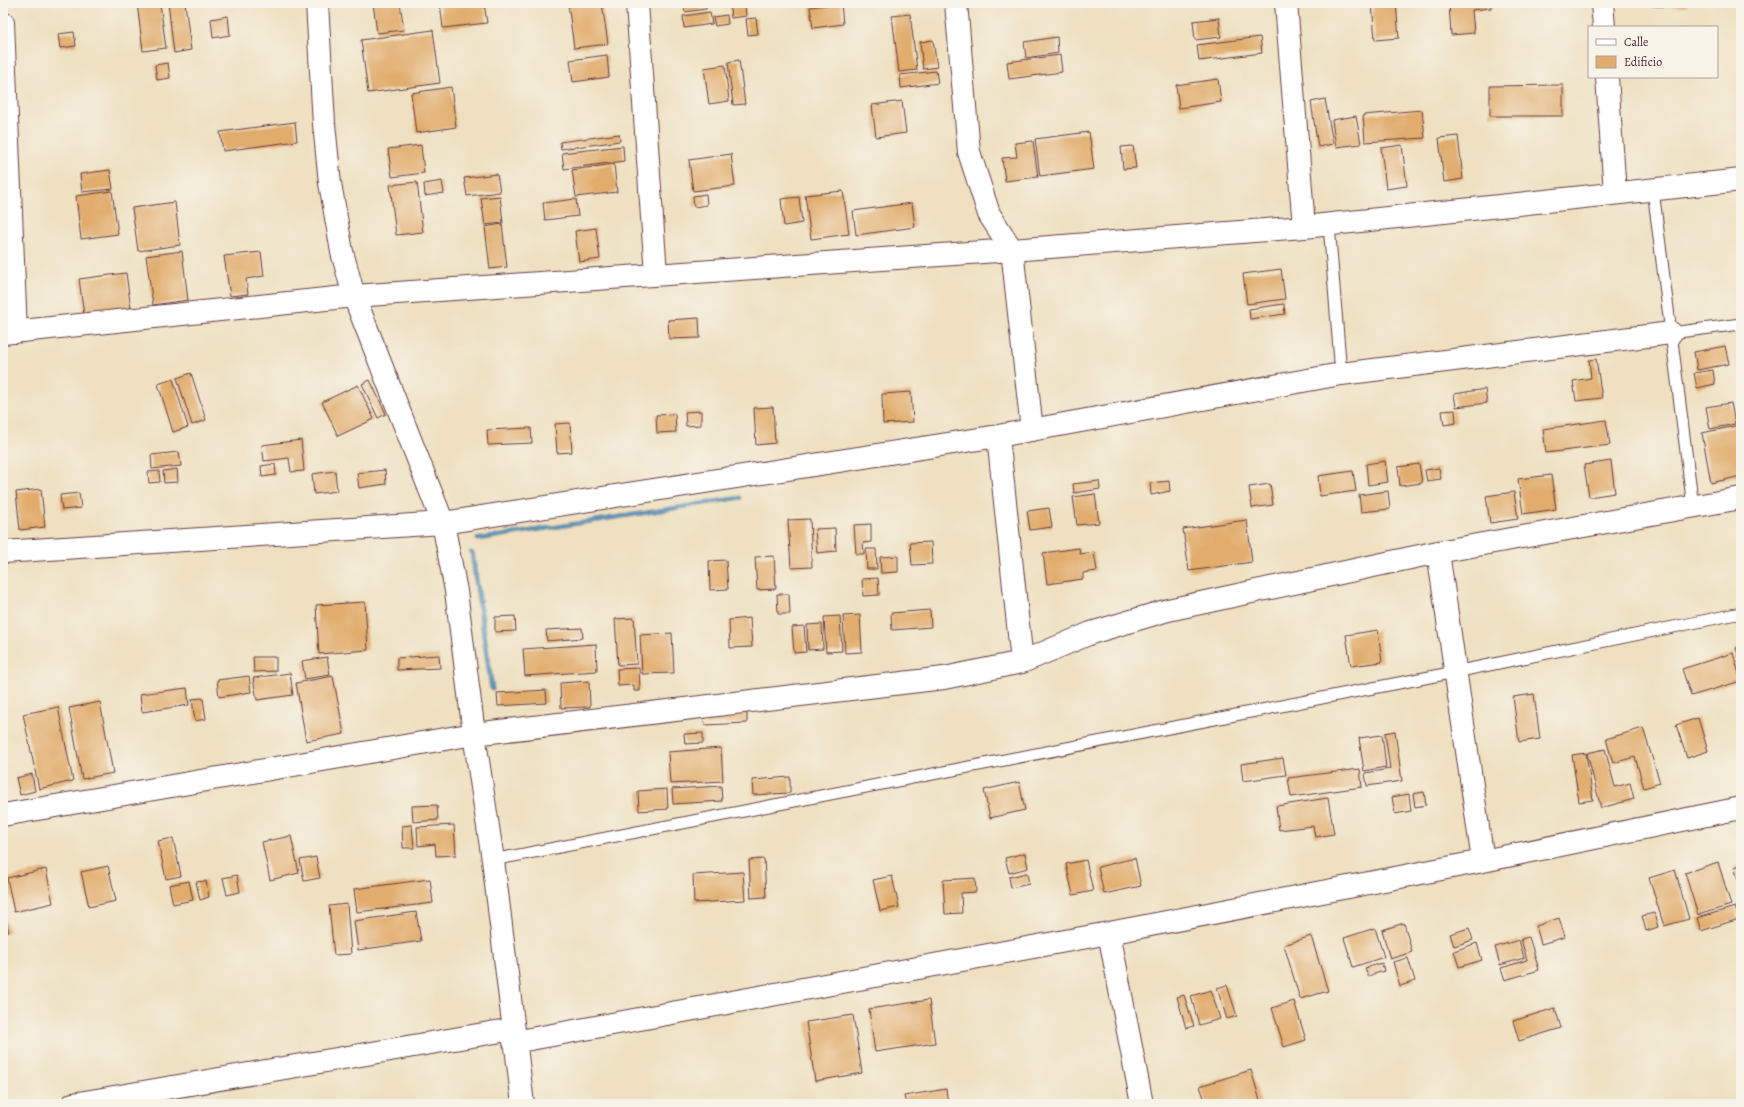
<svg xmlns="http://www.w3.org/2000/svg" width="1744" height="1107" viewBox="0 0 1744 1107" font-family="Alegreya,serif">
<style>
.water{fill:#55a6d0;stroke:#50627e}
.building{fill:#e1ac6c}
.lines{fill:none;stroke-linecap:round;stroke-linejoin:round}
.lane-casing{stroke:#633c41;stroke-width:13}
.street-casing{stroke:#633c41;stroke-width:24}
.lane{stroke:#fff;stroke-width:11}
.street{stroke:#fff;stroke-width:22}
</style>
<rect width="100%" height="100%" fill="#f7f3e8"/>
<filter id="ink" filterUnits="userSpaceOnUse"><feTurbulence type="fractalNoise" baseFrequency=".025" numOctaves="2"/><feDisplacementMap in="SourceGraphic" scale="8" xChannelSelector="R" yChannelSelector="G"/><feConvolveMatrix kernelMatrix="1 2 1 2 8 2 1 2 1" color-interpolation-filters="sRGB"/></filter>
<filter id="wash" filterUnits="userSpaceOnUse"><feTurbulence type="fractalNoise" baseFrequency=".012" numOctaves="4" result="noise"/><feDisplacementMap in="SourceGraphic" scale="16" xChannelSelector="R" yChannelSelector="G"/><feGaussianBlur stdDeviation="0.9" result="paint"/><feColorMatrix in="noise" values="0 0 0 0 0 0 0 0 0 0 0 0 0 0 0 0 0 1.4 0 .05"/><feComposite in="paint" operator="in"/></filter>
<g filter="url(#wash)">
<rect width="100%" height="100%" fill="#eee0c0"/>
<path class="water" d="M741 496 742 499 477 541 476 538Z
M470 551 474 552 494 690 490 689Z"/>
<g id="blocks">
<path class="building" d="M137 3H160L166 48 143 51Z
M168 3H185L191 50 174 53Z
M373 3H400L404 30 377 33Z
M440 3H484L487 23 443 28Z
M568 3H602L608 44 574 48Z
M683 3H706V9L685 12Z
M841 3 843 24 813 28 810 7Z
M1372 3H1396L1399 38 1375 40Z
M1449 3H1491V8L1472 10 1474 33 1451 35Z
M1652 3H1686V7L1652 6Z
M745 5 746 16 731 18 730 7Z
M710 12 712 24 684 28 683 16Z
M910 14 917 70 899 72 892 16Z
M727 15 728 24 715 26 713 17Z
M228 16 230 35 213 38 211 19Z
M756 18 758 34 748 35 746 19Z
M1219 18 1221 37 1195 40 1193 21Z
M433 30 440 83 368 93 361 40Z
M74 32 76 46 60 48 58 34Z
M1057 37 1058 53 1026 58 1024 42Z
M1260 37 1262 53 1199 61 1197 45Z
M933 40 937 67 923 69 920 42Z
M607 55 609 77 573 82 570 60Z
M1060 55 1062 72 1009 79 1007 62Z
M739 60 745 104 733 105 728 62Z
M168 63 170 78 157 80 155 65Z
M725 65 729 101 709 104 704 68Z
M936 71 938 83 901 88 900 75Z
M1218 79 1221 102 1179 108 1176 85Z
M1563 85V116H1490V86Z
M451 87 456 127 416 133 411 93Z
M1325 99 1333 144 1318 147 1311 102Z
M902 101 906 133 876 137 872 105Z
M1422 110 1425 138 1365 142 1363 115Z
M1356 116 1361 144 1336 147 1332 120Z
M295 122 297 141 223 151 220 132Z
M1089 132 1094 169 1040 176 1035 139Z
M619 134 620 141 561 149 560 142Z
M1458 136 1463 179 1444 182 1439 138Z
M1033 141 1038 177 1005 181 1002 158 1017 157 1015 143Z
M421 145 424 173 392 177 388 149Z
M1402 145 1407 186 1386 189 1381 148Z
M623 146 624 161 564 169 562 153Z
M1133 146 1136 168 1123 169 1121 147Z
M731 154 735 186 693 191 689 160Z
M614 164 617 192 576 197 572 170Z
M110 170 113 189 82 192 80 174Z
M497 174 500 192 467 196 464 178Z
M442 181 444 193 425 196 424 184Z
M417 182 423 232 396 235 390 185Z
M112 191 118 234 81 239 76 196Z
M843 191 849 234 811 239 805 195Z
M706 194 707 205 694 207 693 196Z
M500 196 503 223 485 225 481 198Z
M799 197 802 223 784 226 781 199Z
M576 199 578 216 545 220 543 203Z
M175 202 180 245 138 251 132 208Z
M912 203 915 227 856 235 853 211Z
M502 224 507 267 490 269 485 227Z
M596 228 600 259 579 262 575 231Z
M182 251 188 300 153 305 146 256Z
M261 252 264 276 246 279 248 294 230 296 224 256Z
M1281 269 1285 299 1247 304 1243 274Z
M126 273 131 309 84 315 79 279Z
M1284 304 1285 314 1250 319 1249 309Z
M699 318 700 338 669 339 668 320Z
M1725 346 1729 364 1697 370 1694 352Z
M1596 359 1602 398 1576 401 1573 381 1591 378 1589 360Z
M1713 370 1715 384 1697 388 1694 373Z
M191 373 206 420 192 425 177 378Z
M173 379 188 427 173 432 158 384Z
M370 380 386 414 378 418 362 384Z
M358 385 374 419 338 436 322 402Z
M1485 389 1487 403 1456 407 1454 394Z
M911 392 913 422 883 424 882 394Z
M1731 403 1735 424 1710 429 1706 407Z
M773 407 775 443 756 445 754 408Z
M1455 410 1456 423 1444 425 1442 411Z
M701 411V425L686 426 685 412Z
M675 414 676 432 657 433 656 415Z
M1606 420 1610 445 1546 453 1543 429Z
M570 423 572 452 557 453 555 424Z
M1740 425 1741 476 1711 483 1702 433Z
M531 428 532 443 488 445 487 430Z
M301 440 304 471 291 472 289 458 264 461 262 445Z
M179 452 181 466 152 469 151 455Z
M1385 461 1388 482 1368 485 1366 464Z
M1611 461 1615 493 1589 497 1584 465Z
M275 464 276 475 262 477 261 466Z
M1419 464 1422 483 1400 486 1398 467Z
M1439 468 1441 479 1427 481 1425 470Z
M177 469 178 482 164 483 163 471Z
M385 470 386 484 359 488 357 473Z
M159 471 160 482 149 483 148 472Z
M335 471 337 491 314 494 312 474Z
M1353 471 1356 491 1320 496 1318 476Z
M1551 475 1556 509 1523 514 1518 479Z
M1099 481 1100 489 1074 493 1073 484Z
M1169 481 1170 491 1151 495 1150 483Z
M1270 484 1273 505 1252 508 1249 487Z
M41 489 45 527 20 530 16 492Z
M1388 491 1390 509 1361 512 1359 495Z
M1514 492 1518 519 1490 523 1486 496Z
M79 493 81 508 62 510 60 495Z
M1095 494 1099 523 1077 525 1073 497Z
M1049 508 1052 527 1030 530 1027 511Z
M810 519 812 567 791 568 788 520Z
M1247 520 1252 562 1189 571 1183 529Z
M871 524V542L863 543 864 554H856L854 525Z
M835 528 836 551 817 553 815 529Z
M931 542 932 564 912 565 910 543Z
M1079 548 1080 554 1094 552 1097 571 1083 573V579L1047 584 1043 553Z
M866 549H876L877 569H867Z
M774 556 776 589 757 590 755 557Z
M898 556V572L881 573 880 557Z
M726 560 728 589 710 590 709 561Z
M878 578 879 595 863 596 862 579Z
M777 594H789L790 614H778Z
M365 602 368 650 319 654 316 605Z
M930 610 931 627 892 630 891 613Z
M860 615 862 652 845 653 843 616Z
M515 616 516 631 495 632V617Z
M840 616 842 651 826 652 824 617Z
M634 618 637 664 618 665 615 619Z
M750 618 752 647 730 648 729 620Z
M822 624 823 649 808 650 807 625Z
M804 626 806 652 794 653 792 627Z
M582 628 583 638 547 641 546 630Z
M1378 630 1382 662 1351 666 1346 635Z
M672 633 674 673 642 674 640 635Z
M596 644 597 671 525 676 523 649Z
M1741 646V664L1736 648Z
M1733 653 1741 681 1691 696 1682 669Z
M439 655 440 668 397 670V658Z
M253 657H276V671L254 672Z
M327 657 330 675 305 679 302 661Z
M639 668 640 691H634V685L618 686 617 669Z
M290 673 293 695 257 700 253 678Z
M249 676 251 692 219 697 217 680Z
M333 676 344 734 306 741 296 683Z
M589 681 590 707 561 708 560 683Z
M187 688 189 705 142 712 140 694Z
M546 690 547 703 498 706 497 693Z
M1534 694 1540 739 1519 742 1513 697Z
M203 698 206 719 195 721 192 699Z
M100 702 113 773 82 779 69 708Z
M58 707 73 781 39 789 23 714Z
M747 713V723L705 725 704 716Z
M1698 718 1708 751 1687 758 1676 725Z
M1643 728 1660 783 1644 788 1635 757 1613 763 1606 739Z
M1395 731 1402 781 1367 786 1365 773 1390 769 1385 733Z
M703 733V743L685 744 684 734Z
M1382 735 1386 767 1364 771 1359 738Z
M721 748 723 781 670 784 668 752Z
M1605 749 1615 787 1630 783 1634 799 1601 808 1587 753Z
M1586 753 1593 800 1579 802 1572 755Z
M1283 758 1286 775 1243 781 1241 764Z
M1360 769 1362 787 1291 797 1288 778Z
M32 774 35 791 20 795 16 778Z
M790 777V793L753 795 752 780Z
M1019 782 1025 810 990 818 984 790Z
M721 786 722 801 673 804 672 789Z
M667 789 668 809 639 811 638 791Z
M1424 792 1426 805 1415 807 1413 794Z
M1409 794 1411 811 1395 814 1392 797Z
M1328 798 1334 834 1315 837 1313 826 1279 830 1276 806Z
M437 805 438 820 413 822 412 806Z
M412 825 414 848H403L402 826Z
M454 825 456 855 436 856 435 844 418 846 417 827Z
M291 836 299 873 270 880 262 842Z
M173 838 181 876 166 879 158 841Z
M1025 853 1028 868 1009 873 1005 858Z
M316 857 320 878 304 881 300 860Z
M1135 858 1141 886 1104 894 1098 867Z
M764 859 766 897 751 898 749 860Z
M1086 860 1093 891 1073 895 1066 864Z
M1718 862 1731 905 1698 915 1685 873Z
M1741 865V889L1734 867Z
M108 866 116 901 89 907 81 872Z
M46 869 53 903 14 912 7 878Z
M1675 870 1689 919 1664 926 1649 878Z
M743 872 745 900 694 903 693 875Z
M1027 873 1029 884 1011 888 1009 877Z
M237 875 240 892 227 895 223 878Z
M892 876 899 907 880 911 873 880Z
M975 878 976 892 961 893 962 913 945 914 943 880Z
M430 879 433 903 357 912 354 889Z
M189 881 193 900 173 904 169 885Z
M206 881 209 897 200 900 196 882Z
M347 904 351 954 334 955 329 906Z
M1735 907 1739 919 1701 931 1697 918Z
M3 909 9 932 3 934Z
M416 912 421 941 358 950 354 921Z
M1654 913 1658 927 1646 931 1642 916Z
M1559 918 1565 937 1541 944 1536 926Z
M1404 923 1412 952 1390 959 1382 930Z
M1375 928 1384 957 1353 967 1344 938Z
M1469 928 1473 940 1454 946 1450 934Z
M1311 936 1328 991 1300 999 1284 945Z
M1529 937 1539 970 1505 980 1501 968 1527 960 1521 939Z
M1519 940 1524 958 1500 965 1495 947Z
M1477 943 1482 960 1459 967 1454 951Z
M1408 958 1415 981 1400 986 1393 962Z
M1382 963 1384 971 1368 976 1365 968Z
M1227 985 1237 1016 1227 1019 1217 988Z
M1211 990 1220 1019 1199 1025 1191 996Z
M1184 995 1194 1026 1186 1028 1177 997Z
M929 1000 935 1043 875 1052 869 1009Z
M1294 1001 1306 1040 1284 1047 1272 1008Z
M1555 1008 1561 1028 1519 1041 1513 1021Z
M853 1015 862 1073 815 1081 806 1022Z
M1251 1070 1261 1104H1206L1200 1086Z
M946 1089 948 1104H906L904 1096Z"/>
</g>
</g>
<g filter="url(#ink)">
<use href="#blocks" fill-opacity="0" stroke="#633c41" stroke-width="1"/>
<g class="lines">
<defs>
<path id="lane" d="M1653 190 1693 507
M1329 225 1341 374
M1671 333 1741 324
M493 860 1455 672 1741 613"/>
<path id="street" d="M317 3 324 124 330 183 342 252 354 296 443 523 456 591 474 734 493 860 523 1104
M637 3 656 274
M956 3 969 152 989 214 1012 250 1032 430
M1286 3 1304 227
M1602 3 1604 27
M3 23 16 332
M1607 77 1615 193
M3 333 354 296 1012 250 1304 227 1741 180
M998 436 1022 662
M3 552 443 523 998 436 1341 374 1671 333
M1438 552 1483 861
M3 815 474 734 944 678 1022 662 1091 633 1168 610 1438 552 1741 498
M1109 933 1142 1104
M514 1042 1109 933 1483 861 1741 808
M73 1104 513 1029"/>
</defs>
<use href="#lane" class="lane-casing"/>
<use href="#street" class="street-casing"/>
<use href="#lane" class="lane"/>
<use href="#street" class="street"/>
</g>
</g>
<rect width="1744" height="1107" fill="none" stroke="#f7f3e8" stroke-width="16"/>
<rect x="1588" y="26" width="130" height="52" fill="#f7f3e8" stroke="#b29e9c"/>
<rect x="1596" y="39" width="20" height="6" fill="#ffffff" stroke="#b29e9c"/>
<text x="1624" y="46" font-size="12" fill="#4a1f2b">Calle</text>
<rect x="1596" y="56" width="20" height="12" fill="#e1ac6c" stroke="#b29e9c"/>
<text x="1624" y="66" font-size="12" fill="#4a1f2b">Edificio</text>
</svg>
